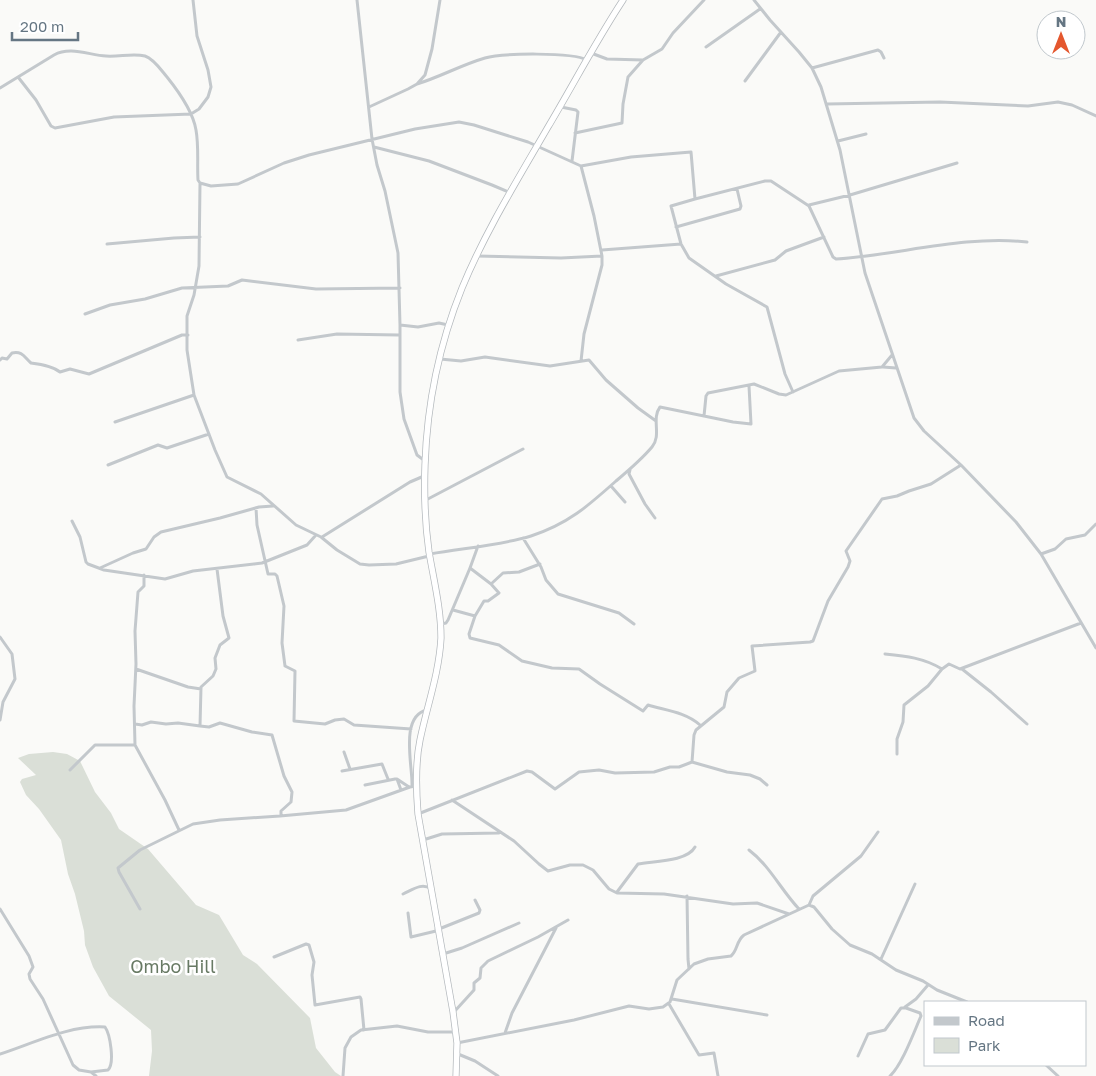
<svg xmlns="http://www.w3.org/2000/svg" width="1096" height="1076" viewBox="0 0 1096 1076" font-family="'Golos Text',sans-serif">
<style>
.green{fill:#dadfd7}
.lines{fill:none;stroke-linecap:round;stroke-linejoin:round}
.highway-casing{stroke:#b4b9bd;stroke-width:7}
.minor{stroke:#c3c8cc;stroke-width:3}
.highway{stroke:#fff;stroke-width:5.5}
.labels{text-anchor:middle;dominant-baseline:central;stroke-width:5;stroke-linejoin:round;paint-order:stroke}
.park-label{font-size:18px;fill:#687a64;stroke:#fff}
</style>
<rect width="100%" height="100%" fill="#fafaf8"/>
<path class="green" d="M53 752 67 754 80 761 95 792 111 813 119 829 148 849 196 905 219 915 243 955 257 964 310 1018 316 1048 335 1072 341 1076H149L152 1051 151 1030 109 996 93 967 85 945 84 931 75 894 68 874 61 840 39 809 26 795 20 782 22 779 36 775 18 758 29 754Z"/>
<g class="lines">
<defs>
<path id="highway" d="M456 1076 457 1043 453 1012 418 814C416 789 415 764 420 740 427 706 439 674 441 638 441 609 434 581 429 552 425 524 424 494 425 465 427 404 439 345 462 288 485 232 518 179 548 127 573 85 596 41 623 0"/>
</defs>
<use href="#highway" class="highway-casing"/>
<path class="minor" d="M357 0 372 139 377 165 385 191 398 253 400 325 418 327 439 323 448 325
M754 0 770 20 799 52 812 68 821 87 840 150 865 273 914 418 924 431 961 465 1016 522 1041 554 1096 648
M706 47 760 9
M591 53 607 59 643 60
M812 68 878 50 881 52 884 58
M18 77 36 100 51 126 55 128 114 117 191 114 199 109 208 97 211 87 208 70 197 36 193 0
M745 81 781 32
M417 84C440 77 461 65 485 58 501 53 573 52 587 60
M0 88 54 55C70 46 89 55 106 56 119 57 133 53 145 56 154 59 161 70 167 77 179 92 193 111 196 130 199 147 197 164 198 180L200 183 211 186 238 184 284 163 309 155 415 129 459 122 474 125 528 142 581 166 594 216 602 256 561 258 477 256
M827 104 940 102 1028 106 1058 102 1072 105 1096 116
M369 107 408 89 417 84 425 75 432 49 440 0
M561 107 576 110 578 112 572 161
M575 133 622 123 623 104 628 77 643 60 662 49 673 33 704 0
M838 141 866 134
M374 147 429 161 492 185 511 193
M581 166 631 157 691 152 695 199 765 181H771L809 206 833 257 836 259C899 255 963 235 1027 242
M200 183 199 266 194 295 187 316V350L194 395 215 450 227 477 261 494 296 525 321 537 337 550 360 564 369 565 396 564 429 556
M695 199 671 206 681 244 689 258 726 284 767 307 785 374 793 392
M809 205 850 195 957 163
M676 227 740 209 741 206 737 189
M107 244 174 238 200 237
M602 250 681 244
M716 276 775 260 786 251 824 237
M85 314 110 305 145 299 182 288 228 286 242 280 316 289 400 288
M400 325V392L404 419 417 455 425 461
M298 340 337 334 399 335
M440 359 461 361 485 357 550 366 589 360 606 380 638 408 656 421
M0 360 2 358 7 359 12 353C23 351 24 357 31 363 39 364 54 367 60 372L70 369 89 374 182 335H188
M581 361 584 334 602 265V256
M883 367 896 368
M704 416 733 422 751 424 749 386
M115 422 194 395
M108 465 158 445 167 448 209 434
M630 470 629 474 645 504 655 518
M611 486 625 502
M426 500 523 449
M256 508 257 525 268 574H275L277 576 284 606 282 643 285 666 295 671 294 721 325 724 335 720 344 719 354 725 411 729
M72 521 80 537 86 562 88 564 104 570 165 579 193 571 262 563 307 545 316 535
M322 537 410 482 424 476
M523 538 541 567 546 580 558 594 619 613 634 624
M430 554C463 548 498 546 531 536 568 524 588 506 616 481 629 470 641 460 652 447 662 435 651 419 660 407L704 416 706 396 708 393 754 384 779 394 786 395 839 371 882 367 892 355
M1041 554 1055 549 1066 539 1085 535 1096 524
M100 568 133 553 146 549 154 537 161 532 220 518 259 507 273 506
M470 568 491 584
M453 610 475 616 469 634 470 638 499 645 522 661 552 668 579 669 600 684 643 711 648 705C664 710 686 712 700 725
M475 616 484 601H488L499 593 491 584 503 573 519 572 540 564
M441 624 446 623 448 620 470 568 478 546
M0 637 12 654 15 679 3 702 0 720
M885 654C906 656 924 658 942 669L949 664 960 669 1081 623
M136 669 188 687 201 689
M962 669 991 692 1027 724
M135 724 142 725 151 722 166 724 178 723 200 726 201 687 213 676 216 669 215 658 220 645 229 638 223 616 217 569
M200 726 209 727 220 723 252 732 272 735 284 776 292 792 291 802 281 811V816
M135 745 134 706 136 664 135 631 138 592 144 586V575
M344 752 350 769
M897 754V739L903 722 904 705 928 686 942 669
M692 762 694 735 696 730 724 707 727 692 739 678 755 671 752 646 810 642 813 641 828 601 848 567 850 561 846 551 882 499 897 496 909 491 931 484 961 465
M70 770 95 745H135L165 800 179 830
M342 771 382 764 388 779
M397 779 409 787
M365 785 395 779H397L401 790
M412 786C413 767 399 716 427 710
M452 800 514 841 539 864 548 871 570 865H583L593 870 609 889 617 893 664 894 733 904 757 903 789 914
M418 814 527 771 532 772 555 789 579 772 599 770 615 773 654 772 670 767H679L692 762 727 772 750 775 760 779 767 785
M423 840 442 834 499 833
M749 850C770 866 781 890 799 909
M617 892 638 864C652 861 687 862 695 847
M403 894C412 890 422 882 431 889
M687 896 688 959 689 969
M809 905 813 896 861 856 878 832
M0 909 29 956 33 967 29 974 30 979 43 999 73 1065 79 1070 91 1072
M140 909 119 872 118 868 140 850 193 824 220 820 280 816 346 810 410 787 416 786
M408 913 411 937 436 931V929
M439 929 479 913 480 910 475 900
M443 954 462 948 519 923
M274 957 306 944 309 945 314 962 312 975 315 1005 360 997 361 999 364 1030
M881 959 915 884
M672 999 767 1015
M669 1004 699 1055 714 1053 718 1076
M905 1007 916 999 928 985
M454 1012 474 990V983L480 978 481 968 488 961 538 937 568 920
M505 1033 512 1013 556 928
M457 1043 574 1020 629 1006 649 1009 663 1007 670 1002 677 980 694 964 708 959 731 956C738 950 736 941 744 935L809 905 814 907 832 929 850 945 872 954 896 970 923 981 937 990 967 1002
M0 1054C34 1043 69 1025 105 1027 110 1034 115 1063 108 1070L91 1072 96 1076
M458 1054 475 1061 498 1076
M858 1056 868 1034 885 1030 901 1008H906L920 1013 921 1016C914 1032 902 1065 890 1076
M1046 1065 1058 1076
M343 1076 345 1048 351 1037 361 1030 397 1026 428 1032H456"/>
<use href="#highway" class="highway"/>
</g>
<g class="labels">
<g class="park-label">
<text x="173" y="966">Ombo Hill</text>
</g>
</g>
<rect x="924" y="1001" width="162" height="65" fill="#ffffff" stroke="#c1c8cd"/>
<rect x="934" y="1017" width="25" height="8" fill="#c3c8cc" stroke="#c1c8cd"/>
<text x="968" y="1026" font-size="15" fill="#657683">Road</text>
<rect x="934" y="1038" width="25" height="15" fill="#dadfd7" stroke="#c1c8cd"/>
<text x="968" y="1051" font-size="15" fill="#657683">Park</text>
<g transform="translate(1061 35)"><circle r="24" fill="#ffffff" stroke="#c1c8cd"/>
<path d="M0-4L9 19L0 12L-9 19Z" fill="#e4572e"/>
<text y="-8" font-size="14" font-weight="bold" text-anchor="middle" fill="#657683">N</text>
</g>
<path d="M12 32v8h66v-8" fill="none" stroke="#657683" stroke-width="2.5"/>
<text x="20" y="32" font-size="15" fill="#657683" stroke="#ffffff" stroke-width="4" paint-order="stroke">200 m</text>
</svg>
